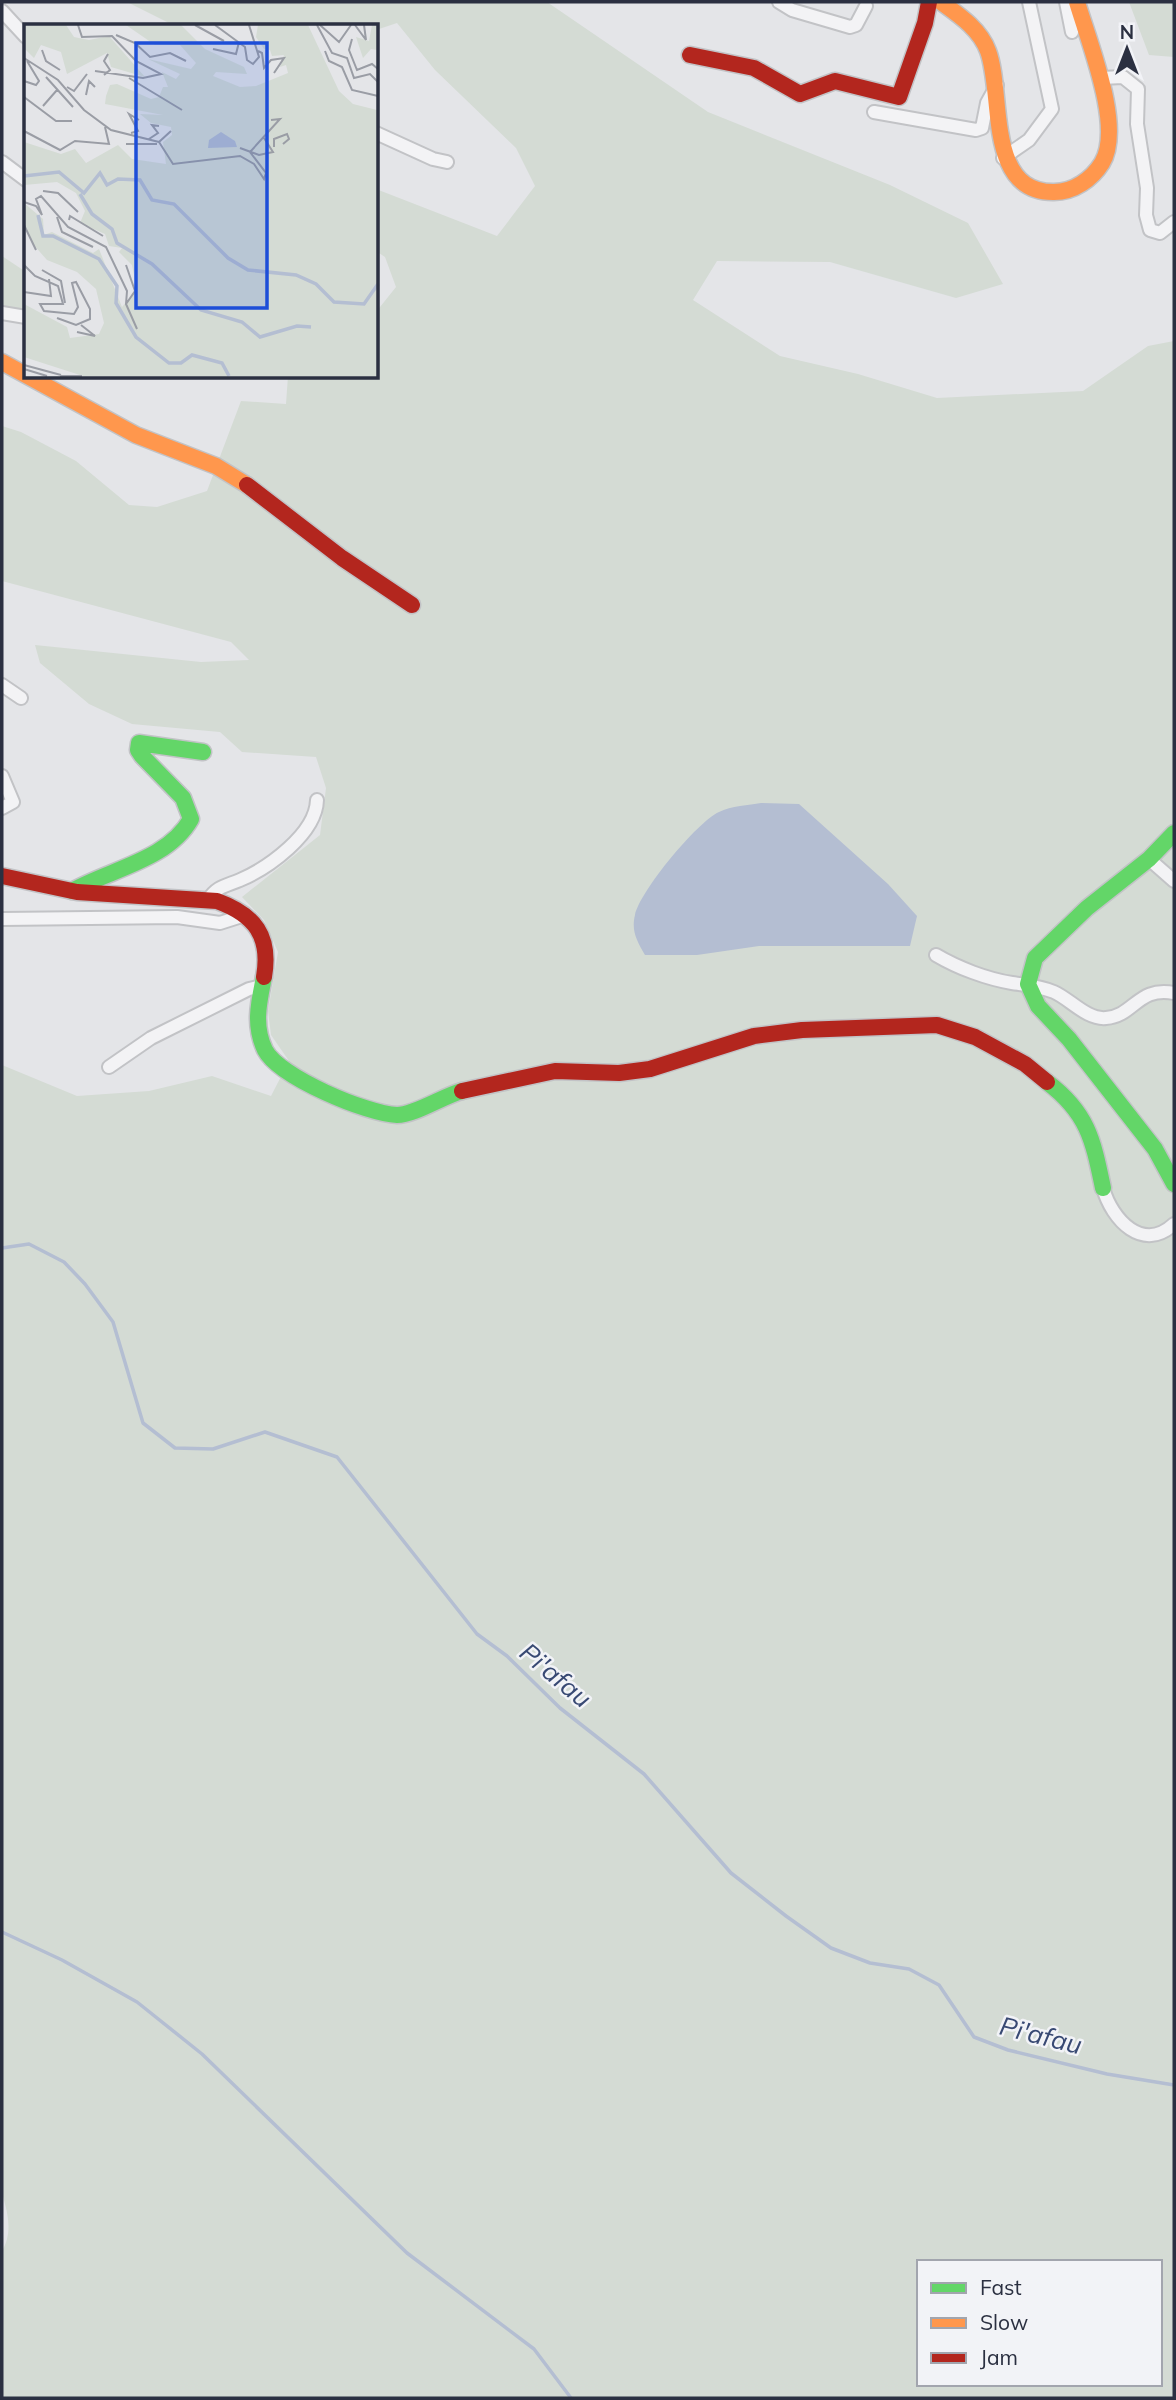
<svg xmlns="http://www.w3.org/2000/svg" width="1176" height="2400" viewBox="0 0 1176 2400" font-family="Mulish,sans-serif">
<style>
.green{fill:#d4dbd4;fill-rule:evenodd}
.water{fill:#b4bed2}
.lines{fill:none;stroke-linecap:round;stroke-linejoin:round}
.stream{stroke:#b4bed2;stroke-width:3.5}
.street-casing{stroke:#c2c3c6;stroke-width:16}
.fast-casing{stroke:#c2c3c6;stroke-width:19}
.slow-casing{stroke:#c2c3c6;stroke-width:19}
.jam-casing{stroke:#c2c3c6;stroke-width:19}
.street{stroke:#f3f3f5;stroke-width:12}
.fast{stroke:#63d668;stroke-width:16}
.slow{stroke:#ff974d;stroke-width:16}
.jam{stroke:#b3261e;stroke-width:16}
.labels{text-anchor:middle;dominant-baseline:central;stroke-width:5;stroke-linejoin:round;paint-order:stroke}
.water-label{font-size:26px;font-style:italic;fill:#384973;stroke:#f2f3f7}
.inset-river{fill:none;stroke:#b4bed2;stroke-width:3.5}
.inset-road{fill:none;stroke:#9a9da5;stroke-width:2}
.view{fill:#1d4ed8;fill-opacity:0.15;stroke:#1d4ed8;stroke-width:3.5}
.inset-edge{fill:none;stroke:#2b3041;stroke-width:3.5}
</style>
<rect width="100%" height="100%" fill="#e4e5e8"/>
<path class="green" d="M127 2H547L708 112 890 185 968 223 1003 284 956 298 830 262 717 261 693 300 780 356 858 374 937 398 1083 391 1148 346 1174 341V2398H2V2251C13 2232 8 2214 2 2193V1065L77 1096 149 1091 212 1076 271 1096 289 1061 271 1035 268 1011 278 952 264 920 242 897 320 835 326 788 316 757 242 752 220 732 132 724 89 704 40 663 35 645 201 662 249 660 231 642 2 581V426L21 432 76 461 129 505 157 507 207 491 241 401 286 404 288 376H376V312L396 287 385 257 376 251V189L497 236 535 186 516 148 435 70 397 23 376 30V26H198L169 23ZM919 2262H1160V2384H919Z
M1129 2H1174V57L1149 55Z
M2 256 26 272V313L2 307Z"/>
<path class="water" d="M761 803 799 804 888 884 917 916 910 946H759L697 955H645C637 941 631 931 635 915 640 891 697 822 719 812 731 806 749 805 761 803Z"/>
<g class="lines">
<path class="stream" d="M2 1248 29 1244 64 1262 85 1284 113 1322 143 1423 175 1448 213 1449 265 1432 337 1457 477 1634 507 1656 560 1708 644 1774 731 1873 786 1916 831 1948 870 1963 909 1969 939 1985 974 2037 1008 2050 1107 2074 1174 2085
M2 1932 62 1960 137 2002 202 2054 407 2253 534 2349 571 2398"/>
<defs>
<path id="street" d="M779 2 792 10 850 27 856 25 866 6
M1066 2 1072 32
M2 11 26 37
M1101 78 1123 77 1138 89 1137 124 1147 188 1146 215 1150 230 1160 233 1174 222
M874 112 976 130 982 128 987 103 997 85
M376 133 433 159 447 162
M1003 158 1029 140 1052 109 1029 2
M2 162 26 180
M2 313 26 317
M2 685 21 698
M2 776 13 802 2 808
M1149 859 1174 881
M208 900C217 886 226 886 240 880 268 868 316 834 317 800
M2 919 177 917 220 923 245 915
M936 955C958 968 987 979 1012 983 1026 985 1040 986 1054 992 1070 999 1087 1020 1106 1018 1134 1016 1138 986 1174 993
M109 1067 151 1038 249 989 263 986
M1103 1188C1112 1220 1143 1253 1174 1224"/>
<path id="fast" d="M1174 833 1149 859 1087 908 1035 958 1028 984 1038 1006 1069 1039 1155 1149 1174 1184
M72 891C111 869 168 860 191 819L183 798 142 756 138 750 139 743 203 752
M264 977C259 1002 253 1025 265 1050 279 1077 367 1114 397 1115 415 1115 443 1096 462 1091
M1047 1082C1088 1113 1093 1140 1103 1188"/>
<path id="slow" d="M941 2C959 15 980 29 988 51 1004 93 985 193 1054 192 1074 192 1092 179 1102 163 1124 127 1088 40 1077 2
M2 362 136 435 216 466 247 485"/>
<path id="jam" d="M690 55 754 68 800 94 835 81 899 97 925 23 929 2
M247 485 342 558 412 605
M2 876 77 892 217 901C255 915 271 936 264 977
M462 1091 555 1071 619 1073 650 1069 754 1036 802 1030 937 1025 975 1037 1025 1064 1047 1082"/>
</defs>
<use href="#street" class="street-casing"/>
<use href="#fast" class="fast-casing"/>
<use href="#slow" class="slow-casing"/>
<use href="#jam" class="jam-casing"/>
<use href="#street" class="street"/>
<use href="#fast" class="fast"/>
<use href="#slow" class="slow"/>
<use href="#jam" class="jam"/>
</g>
<g class="labels">
<g class="water-label">
<text transform="translate(556 1675) rotate(40)">Pi'afau</text>
<text transform="translate(1041 2035) rotate(14)">Pi'afau</text>
</g>
</g>
<g transform="translate(24 24)">
<rect width="354" height="354" fill="#e4e5e8"/>
<path d="M0 1H42L50 13 65 16 85 12 121 53 87 43 83 29 43 50 37 28 17 21 10 34 0 24ZM102 1H157L181 25 220 43 223 50 192 48 189 52 216 63 232 62 264 49 262 41 256 43 260 31 248 32 246 26 240 25 232 13 234 1H284L315 67 329 80 353 86V352H59L0 333V280L43 303 46 314 75 310 80 299 72 265 53 248 23 236 8 219 0 200V179L19 195 20 211 28 208 69 229 75 225 98 283 113 266 108 241 95 228 98 224 85 222 81 210 56 199 61 187 52 169 33 158 0 161V118L37 130 51 125 62 139 94 121 108 135 142 140 139 118 148 111 147 103 127 99 116 90 139 91 81 80 82 72 86 61 93 60 127 75 135 73 139 63H144L138 48 152 55 156 50 124 35 167 45 172 39 156 21H131ZM348 1H353V26L347 25 339 34 332 13 345 17Z" fill="#d4dbd4"/>
<path d="M197 108 211 117 213 123 184 124 185 116Z" fill="#b4bed2"/>
<path class="inset-river" d="M0 152 35 148 60 169 76 149 83 161 94 155 116 156 128 176 150 180 204 234 224 246 272 251 292 260 310 278 340 280 354 260M56 170 68 190 88 205 93 219 128 240 177 286 218 298 236 313 273 302 287 303M14 191 19 212H29L75 235 93 262 92 279 112 313 145 339H157L168 331 198 339 205 352"/>
<path class="inset-road" d="M54 1 58 13 88 12 112 37 137 50 119 54 71 47M171 1 200 17M191 1 221 23 223 36 229 40 235 33 225 1M293 1 308 29 323 34 330 54 346 50 354 58M296 1 315 18 327 1M331 1 342 16 340 1M92 11 111 19 126 33 146 29 162 37M328 15 325 26 333 46 348 40 354 45M189 25 212 30 215 18M18 26 22 37 36 46M234 27 238 29 240 44 247 36 260 34 250 49M301 27 305 37 318 43 328 66 354 72M0 34 34 56 60 86 87 106 135 118M80 51 86 46 80 37 84 30M22 53 49 83M105 54 158 86M0 57 12 61 15 57 3 37M43 63 50 67 63 50M62 71 65 57 71 63M0 73 32 97H48M19 82 33 66M0 107 36 126 51 117 85 120 81 103M147 107 135 118 149 140 216 132 230 140 240 155 242 149 226 128 256 95 247 96M107 109 114 107 105 90 115 96M125 115 134 109 128 101 135 102M102 120H133M250 123V115L263 110 265 115 259 120M216 124 235 131 249 128 240 114M19 167 34 169 54 188M0 178 12 182 18 191 12 175 17 172 44 203 82 223 103 267 102 280M33 193 38 208 69 223M45 196 46 192 79 212M0 201 12 226M0 241 11 252 34 262 39 280H16L20 287 50 290 54 283 48 259 52 258 66 285V295L52 301 33 294M102 241 111 267 102 280 113 305M18 246 37 257 41 279M0 268 27 272 25 255M53 308 71 312 57 301M0 341 37 351M0 345 23 352M36 352H58"/>
<path class="view" d="M112 19H243V284H112Z"/>
<rect width="354" height="354" class="inset-edge"/>
</g>
<rect width="1176" height="2400" fill="none" stroke="#2b3041" stroke-width="7"/>
<rect x="917" y="2260" width="245" height="126" fill="#f2f3f7" stroke="#a2a5ae" stroke-width="2"/>
<rect x="931" y="2283" width="35" height="10" fill="#63d668" stroke="#a2a5ae" stroke-width="2"/>
<text x="980" y="2295" font-size="21" fill="#2b3041">Fast</text>
<rect x="931" y="2318" width="35" height="10" fill="#ff974d" stroke="#a2a5ae" stroke-width="2"/>
<text x="980" y="2330" font-size="21" fill="#2b3041">Slow</text>
<rect x="931" y="2353" width="35" height="10" fill="#b3261e" stroke="#a2a5ae" stroke-width="2"/>
<text x="980" y="2365" font-size="21" fill="#2b3041">Jam</text>
<g transform="translate(1127 49)" stroke="#f2f3f7" stroke-width="5" paint-order="stroke">
<path d="M0-5L12 26L0 18L-12 26Z" fill="#2b3041"/>
<text y="-10" font-size="19" font-weight="bold" text-anchor="middle" fill="#2b3041">N</text>
</g>
</svg>
